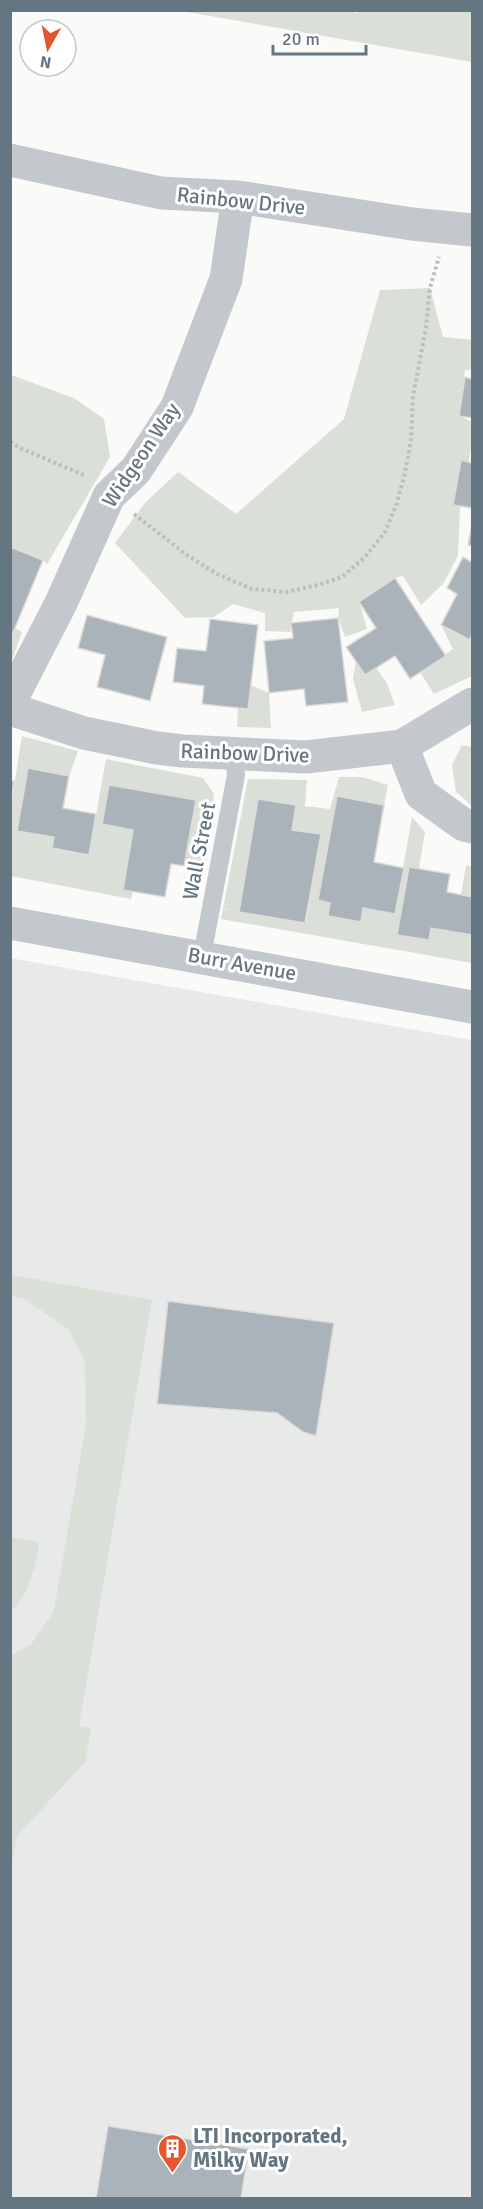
<svg xmlns="http://www.w3.org/2000/svg" width="483" height="2209" viewBox="0 0 483 2209" font-family="Signika,sans-serif">
<style>
.built{fill:#e8e9e9}
.green{fill:#dadfd7;fill-rule:evenodd}
.building{fill:#aab3b9;stroke:#dcdcda;stroke-width:1.5}
.lines{fill:none;stroke-linecap:round;stroke-linejoin:round}
.path{stroke:#bbbfc2;stroke-width:4;stroke-dasharray:3 3;stroke-linecap:butt}
.service{stroke:#c3c8cc;stroke-width:18}
.minor{stroke:#c3c8cc;stroke-width:33}
.labels{text-anchor:middle;dominant-baseline:central;stroke-width:6;stroke-linejoin:round;paint-order:stroke}
.street-label{font-size:21px;fill:#657683;stroke:#fff}
.poi-label{font-size:21px;font-weight:bold;fill:#657683;stroke:#fff;text-anchor:start}
</style>
<rect width="100%" height="100%" fill="#fafaf8"/>
<path class="built" d="M10 958 472 1040V2198H11Z"/>
<path class="green" d="M344 10 357 13 358 10 472 11V62L182 11Z
M430 288 443 337 472 340V370H465L459 416 472 422V439L469 462 461 461 453 504 460 506 458 556 443 584 421 605 403 576 395 578 359 601 367 629 345 637 338 618 339 608 294 612 290 632 265 631V613L233 604 214 617 185 618 115 543 145 503 178 472 236 514 344 419 380 290Z
M11 375 74 398 104 419 110 457 47 564 43 560 11 547Z
M441 625 469 640 472 636V676L434 694 420 672 453 649Z
M15 628 22 632 11 663 10 640Z
M356 661 365 675 376 668 387 683 395 705 362 712 353 679Z
M251 685 269 693 271 728 237 727 238 708 248 709Z
M22 736 78 751 69 776 29 768 17 831 54 837 52 849 89 855 106 759 203 778 214 794 205 868 184 866 196 800 109 786 103 824 133 830 123 889 133 891 131 899 11 876V805Z
M462 745 472 747V806L456 792 452 765Z
M339 777H362L388 785 384 805 337 797 318 900 330 903 329 916 360 922 363 908 395 914 412 817 425 832 419 869 431 928 472 935V963L221 919 223 909 230 910 223 908 248 779 307 780 305 806 330 809ZM258 799 296 805 292 830 321 835 306 923 239 912Z
M466 865 472 867V897L461 895Z
M11 1275 152 1300 79 1726 91 1728 85 1762 17 1836 11 1867V1656L32 1643 54 1611 86 1424 85 1361 68 1329 23 1298 11 1296Z
M11 1537 39 1542C36 1565 29 1596 11 1611Z"/>
<path class="building" d="M465 377 472 379V418L459 416Z
M461 460 472 463V508L453 505Z
M472 523V546L468 545Z
M10 547 43 560 10 640Z
M463 557 472 562V634L470 640 441 625 457 594 447 588Z
M395 578 446 656 410 679 395 656 365 675 346 647 376 628 359 602Z
M87 615 167 637 150 701 97 687 105 655 78 648Z
M338 618 348 702 306 706 304 689 269 693 264 641 293 638 291 623Z
M210 619 258 625 248 709 202 704 204 686 173 682 177 648 206 651Z
M28 768 69 776 63 808 96 814 89 855 52 848 54 837 17 831Z
M10 781H14L10 805Z
M109 785 196 800 184 866 171 864 165 897 123 890 133 830 102 824Z
M337 796 384 805 374 862 404 868 395 914 363 908 361 922 328 916 330 903 318 900Z
M258 799 296 805 292 830 321 834 305 923 239 912Z
M409 867 450 874 447 892 472 897V935L431 928 429 940 397 935Z
M168 1301 334 1323 316 1436 303 1432 277 1413 157 1404Z
M108 2126 249 2149 241 2198H96Z"/>
<g class="lines">
<path class="path" d="M10 442 20 448 86 476
M134 514 187 555 217 574 252 589 286 592 318 585 342 577 364 558 385 532 397 503 405 473 411 440 413 397 426 327 430 288 439 257"/>
<path class="service" d="M202 956 236 775 234 753"/>
<path class="minor" d="M10 160 161 193 238 197 412 224 472 230
M10 702 61 603 109 496 136 470 177 407 226 279 238 197
M10 709 84 733 157 748 183 751 306 757 402 746 472 704
M402 746 421 794 464 825 472 827
M10 923 472 1007"/>
</g>
<defs>
<symbol id="building-pin" viewBox="-11 -11 22 30"><path d="M0 17L-7.5 6A9.5 9.5 0 1 1 7.5 6Z" fill="#e4572e" stroke="#fff"/><path d="M-4-6H4V6H1V3H-1V6H-4ZM-2.5-4.3h1.7v1.8h-1.7ZM.8-4.3h1.7v1.8H.8ZM-2.5-1h1.7V.8h-1.7ZM.8-1h1.7V.8H.8Z" fill="#fff"/></symbol>
</defs>
<g fill-rule="evenodd">
<use href="#building-pin" x="156" y="2132" width="33" height="45"/>
</g>
<g class="labels">
<g class="street-label">
<text transform="translate(241 201) rotate(6)">Rainbow Drive</text>
<text transform="translate(141 455) rotate(-56)">Widgeon Way</text>
<text transform="translate(245 753) rotate(2)">Rainbow Drive</text>
<text transform="translate(199 851) rotate(-79)">Wall Street</text>
<text transform="translate(242 964) rotate(10)">Burr Avenue</text>
</g>
<g class="poi-label">
<text x="193" y="2136">LTI Incorporated,<tspan x="193" dy="24">Milky Way</tspan></text>
</g>
</g>
<rect width="483" height="2209" fill="none" stroke="#657683" stroke-width="24"/>
<g transform="translate(48 48) rotate(189)"><circle r="28" fill="#ffffff" stroke="#c1c8cd" stroke-width="1.5"/>
<path d="M0-4.5L10 22L0 15L-10 22Z" fill="#e4572e"/>
<text y="-9" font-size="16" font-weight="bold" text-anchor="middle" fill="#657683">N</text>
</g>
<path d="M273 45v9h93v-9" fill="none" stroke="#657683" stroke-width="3"/>
<text x="282" y="45" font-size="18" fill="#657683" stroke="#ffffff" stroke-width="4.5" paint-order="stroke">20 m</text>
</svg>
